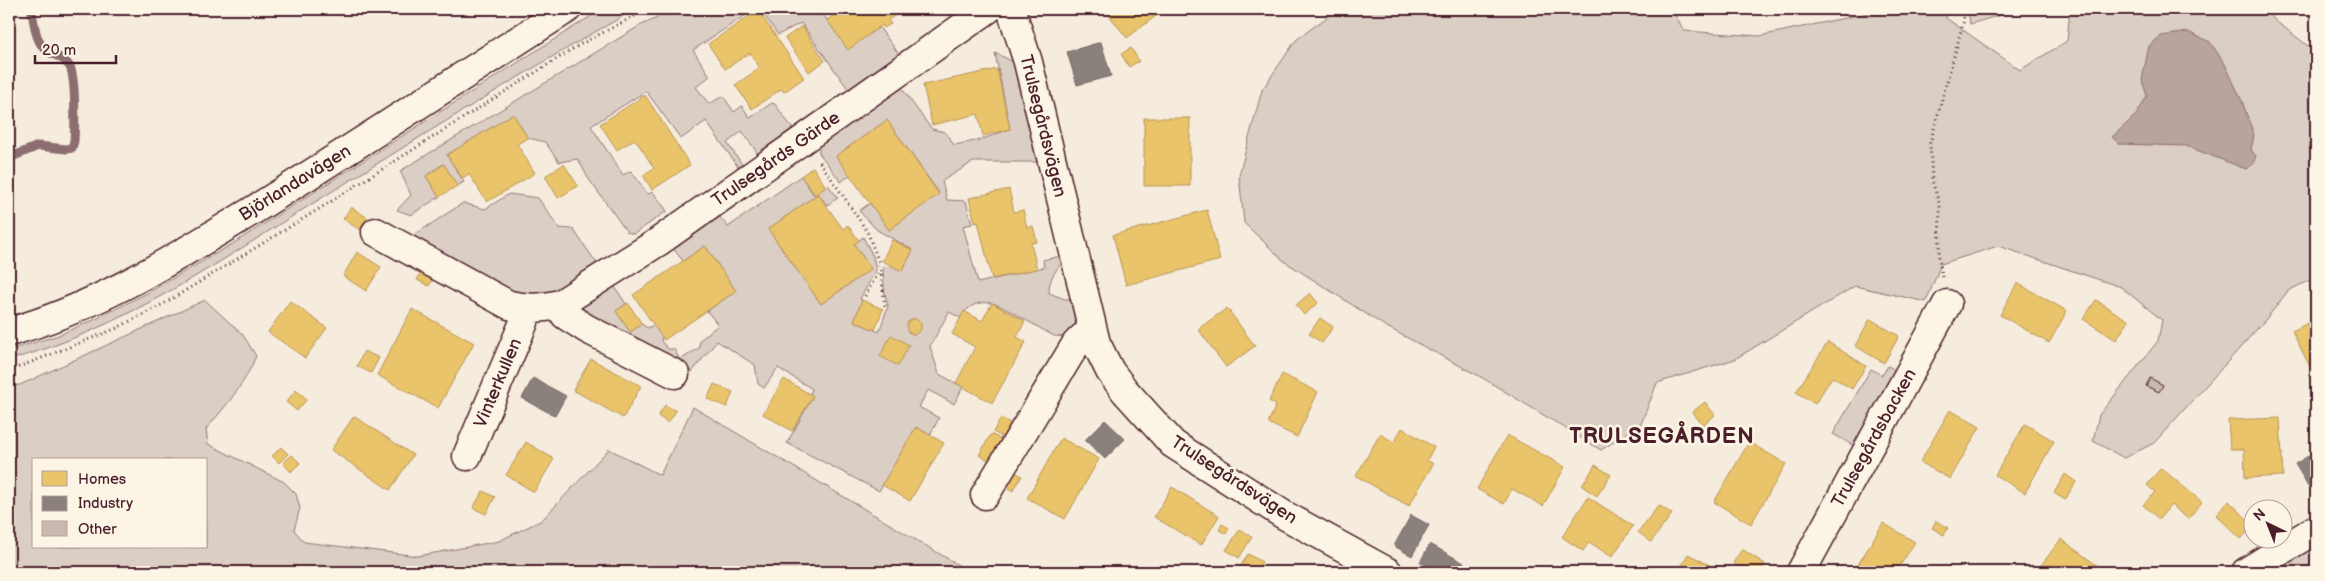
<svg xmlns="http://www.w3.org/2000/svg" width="2325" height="581" viewBox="0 0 2325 581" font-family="'Balsamiq Sans',sans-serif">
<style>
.green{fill:#dbcec4;stroke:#927678;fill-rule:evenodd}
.water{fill:#b8a39e;stroke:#8c6e70}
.homes{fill:#e9c46a;stroke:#b99257}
.industry{fill:#8a817c;stroke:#776464}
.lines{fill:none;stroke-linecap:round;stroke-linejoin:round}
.stream{stroke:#8c6e70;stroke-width:9}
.building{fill:#cab9b1;stroke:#4a1f2b}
.minor-casing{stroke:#4a1f2b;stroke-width:31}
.path{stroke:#4a1f2b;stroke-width:3;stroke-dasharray:1 4;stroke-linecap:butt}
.minor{stroke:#fcf5e5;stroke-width:28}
.labels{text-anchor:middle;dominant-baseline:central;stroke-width:5;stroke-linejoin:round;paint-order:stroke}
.street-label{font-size:18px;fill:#4a1f2b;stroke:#fcf5e5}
.district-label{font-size:22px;font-weight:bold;letter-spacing:1px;fill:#4a1f2b;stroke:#fcf5e5}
</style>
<rect width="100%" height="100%" fill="#f5ecde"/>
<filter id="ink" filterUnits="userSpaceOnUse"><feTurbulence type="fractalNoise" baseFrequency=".02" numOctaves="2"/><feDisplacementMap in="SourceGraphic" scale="10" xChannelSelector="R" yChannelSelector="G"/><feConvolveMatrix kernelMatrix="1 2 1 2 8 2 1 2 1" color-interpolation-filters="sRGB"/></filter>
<g filter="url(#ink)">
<path class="green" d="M602 9H636C524 71 416 140 307 207 213 266 117 331 9 360V350L56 336 96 319 151 291 234 243Z
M678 9H755L693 50 710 76 696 87 709 104 723 96 734 112 742 106 750 118 772 103 775 104 793 129 758 154 742 131 727 143 742 164 738 167 706 121 681 139 646 91 591 126 623 175 631 171 648 194 653 192 667 211 634 234 627 232 588 178 578 159 559 162 545 142 528 138 513 114 447 155 464 182 457 186 443 164 426 176 439 197 411 215 397 210 411 195 400 171 641 25Z
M760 9H819L848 49 879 27 901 57 851 93 801 23 778 35Z
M1338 9H1672L1684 31 1760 36 1887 9H1947L1946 18 2020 70 2067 41 2070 9H2263L2277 22 2316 52V277L2288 291 2267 318 2154 443 2124 458 2093 441 2099 415 2158 341 2162 320 2121 287 1998 246 1941 264 1926 302 1855 286 1735 359 1657 383 1641 424 1601 450 1481 377 1385 326 1284 261 1244 223 1239 175 1262 90 1296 40Z
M1968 9H2021L1970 24Z
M995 53 1014 62 1041 162H973L942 181 947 200 966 201 972 224 963 226 978 283 1044 267 1043 260 1061 256 1063 262C1054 272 1049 279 1049 293L1065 299H1076L1077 321 1068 337 1054 336C1042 330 1001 304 991 303 978 301 967 306 961 318L949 312 930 346 939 374 963 387 954 404 928 390 919 407 939 418 930 435 916 427 879 491 787 443 813 396 810 394 812 389 778 368 764 388 758 384 755 365 717 341 692 372 595 324C592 321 586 317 583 312 576 301 603 286 611 281L626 304 616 311 630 332 642 324 647 328 654 325 662 337 661 341 668 349H674L680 360 699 348 700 340 718 325 707 311 736 291 705 246 683 261 668 242 715 211 728 227 801 176 814 195 828 185 838 198 827 205 818 194 768 229 821 304 871 269 854 244 863 237 873 256 876 270 860 299 862 300 854 321 879 332 888 306 884 290 883 268 884 266 889 268 891 265 902 271 913 250 877 230 859 211 870 203 889 230 939 193 887 120 836 156 850 175 841 182 819 153V142L896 80 927 123 932 129 945 132 954 145 980 140 1010 129Z
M509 194 538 198 559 228 573 229 598 265 570 288 528 301 408 239 463 203 485 209Z
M205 300 243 335 256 356C245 384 226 406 206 429L208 444 284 482 296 494 300 508 294 530 304 542 418 556 499 541 542 520 609 449 660 475 693 407 970 572H9V386L20 385ZM34 460H206V547H34Z
M1888 366 1900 373 1856 447 1833 434 1871 369 1882 375Z
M2316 537V572H2263Z"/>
<path class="water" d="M2188 32 2210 42 2225 64 2242 101 2254 135 2251 150 2256 156 2253 164 2246 169 2186 146 2119 144 2112 137 2137 114 2147 96 2142 80 2149 46 2161 36Z"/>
<path class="homes" d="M842 9H905L888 20 891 24 884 28 882 25 848 50 827 20Z
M1104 9H1165L1127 38Z
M758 10 804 78 784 92 781 89 752 109 735 85 760 68 750 53 725 69 708 44Z
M802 26 825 61 809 72 785 38Z
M1131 48 1139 61 1129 67 1121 54Z
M997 69 1010 129 983 136 978 114 932 125 923 85Z
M645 95 690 165 652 190 643 175 654 168 635 139 617 150 600 124Z
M513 114 528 138 517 144 535 173 487 202 469 174 462 178 447 155Z
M1144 118H1190V186H1144Z
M887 120 939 194 889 230 836 156Z
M444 164 457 186 439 197 426 176Z
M564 164 578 186 558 198 545 176Z
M813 167 826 187 815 195 801 176Z
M1009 189 1014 212 1023 210 1027 228 1033 226 1037 242 1031 243 1037 269 992 279 978 222 975 223 969 198Z
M818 194 843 229 848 225 859 241 854 244 871 269 821 304 768 229Z
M351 207 368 218 360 230 343 219Z
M1207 210 1220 260 1126 285 1113 235Z
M892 240 913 250 902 271 882 261Z
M705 246 736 291 664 340 633 295Z
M357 252 381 267 366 291 343 276Z
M423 269 435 276 429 286 417 280Z
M2017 283 2067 311 2049 343 2000 315Z
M1310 293 1318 303 1304 315 1296 305Z
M862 300 883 309 875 330 854 321Z
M2096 300 2129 321 2116 340 2083 319Z
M290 301 327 328 305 358 268 332Z
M628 303 642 324 630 332 616 311Z
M992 303 1025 321 1017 337 1026 342 992 403 956 383 975 347 952 334 964 311 982 321Z
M1227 308 1255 346 1226 367 1198 329Z
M412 309 474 343 438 408 377 375Z
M913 318 921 322V330L914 335 907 331V323Z
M1320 318 1333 327 1322 343 1309 334Z
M1870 319 1899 336 1884 363 1855 346Z
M2316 319V365L2310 367 2292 331Z
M891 335 909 345 898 366 880 356Z
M1828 342 1866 366 1852 389 1832 377 1815 404 1796 392Z
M364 351 379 358 371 373 357 366Z
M591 359 641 386 623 418 573 390Z
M1282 374 1318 392 1297 437 1268 423 1276 405 1269 401Z
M784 379 813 396 792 431 763 414Z
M714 384 733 392 727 407 707 399Z
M296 390 307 399 297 411 286 402Z
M1705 402 1715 415 1703 425 1692 412Z
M665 405 676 411 668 423 658 416Z
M1950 410 1980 427 1950 479 1920 462Z
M354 416 413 455 390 490 331 450Z
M1001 418 1014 425 1006 439 993 432Z
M2280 418 2283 476 2245 478 2244 449H2230L2228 420Z
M2025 424 2054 441 2025 493 1995 475Z
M916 427 944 443 910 501 882 485Z
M1402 428 1434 447 1427 460 1433 464 1409 506 1356 476 1380 434 1394 442Z
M991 434 1004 441 992 462 979 455Z
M1507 435 1565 467 1543 506 1512 489 1504 504 1477 489Z
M1061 438 1099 459 1065 519 1027 498Z
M526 442 554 459 534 492 506 475Z
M1749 442 1786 464 1751 524 1714 502Z
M281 447 288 454 279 463 272 456Z
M292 455 300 463 291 472 283 463Z
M1595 465 1611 475 1597 496 1582 486Z
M2161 468 2202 502 2188 519 2171 505 2159 519 2143 505 2155 492 2147 485Z
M1013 471 1022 476 1013 491 1004 486Z
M2065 474 2076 482 2065 500 2054 493Z
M1172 487 1219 516 1201 545 1154 517Z
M483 491 495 497 486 514 473 508Z
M1588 497 1633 526 1612 557 1589 542 1583 551 1562 537Z
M2229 501 2252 524V527L2241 539 2216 515Z
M1659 505 1672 514 1651 542 1638 532Z
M1936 521 1948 528 1944 535 1932 528Z
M1883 523 1915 542 1896 572H1869L1858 565Z
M1222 524 1229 528 1226 534 1219 530Z
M1240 529 1252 537 1239 558 1226 550Z
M2061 539 2106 572H2036Z
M1742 549 1765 564 1760 572H1748L1733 563Z
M1248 554 1262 562 1256 572H1237Z
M1688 554 1723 572H1678Z"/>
<path class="industry" d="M1101 42 1111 76 1077 85 1067 52Z
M533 378 566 396 555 416 522 398Z
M1105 420 1125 439 1105 459 1085 440Z
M2313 453 2316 458V492L2313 494 2295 464Z
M1411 515 1429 525 1412 556 1394 546Z
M1430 544 1464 563 1459 572H1439L1420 562Z"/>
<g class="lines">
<path class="stream" d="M9 158 38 146 66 149 72 148 74 141C75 126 76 79 70 67 64 56 52 56 45 49 34 39 35 22 31 9"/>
</g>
<path class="building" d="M2150 378 2163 385 2159 392 2146 386Z"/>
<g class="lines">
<defs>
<path id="minor" d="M1011 9 1028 62 1096 343 1110 371 1125 391 1173 444 1284 515 1388 572
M376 232 509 305C527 309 542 309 560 304L658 242 988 9
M560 304 565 315 587 329 675 374
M9 332C96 308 175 258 252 211 358 145 462 76 567 9
M467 456 524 322 527 309
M985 495 1076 344 1083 337 1093 332
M1801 572 1947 304
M2246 572 2316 529"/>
</defs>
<use href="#minor" class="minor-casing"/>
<path class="path" d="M820 162 867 231 880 265 885 306
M1942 277 1939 257 1940 206 1932 180 1930 143 1964 20 1963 9
M865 296 880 270
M9 371 115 329 165 303 319 209 579 45 648 9"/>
<use href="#minor" class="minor"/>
</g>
</g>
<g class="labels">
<g class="street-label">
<text transform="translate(1043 126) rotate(76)">Trulsegårdsvägen</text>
<text transform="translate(776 159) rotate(-35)">Trulsegårds Gärde</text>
<text transform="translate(295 183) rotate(-32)">Björlandavägen</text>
<text transform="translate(498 383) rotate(-67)">Vinterkullen</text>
<text transform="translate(1874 438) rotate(-61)">Trulsegårdsbacken</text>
<text transform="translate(1234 480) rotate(33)">Trulsegårdsvägen</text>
</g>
<g class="district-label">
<text x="1662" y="436">TRULSEGÅRDEN</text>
</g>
</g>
<rect width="2325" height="581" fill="none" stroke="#fcf5e5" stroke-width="30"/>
<rect x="15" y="15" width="2295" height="551" fill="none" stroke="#4a1f2b" stroke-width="2" filter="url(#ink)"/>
<rect x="32" y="458" width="175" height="90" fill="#fcf5e5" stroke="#b59f9b"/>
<rect x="42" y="471" width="25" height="15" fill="#e9c46a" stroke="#b59f9b"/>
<text x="78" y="484" font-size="15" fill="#4a1f2b">Homes</text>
<rect x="42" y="496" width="25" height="15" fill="#8a817c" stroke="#b59f9b"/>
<text x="78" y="508" font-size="15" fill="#4a1f2b">Industry</text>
<rect x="42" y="521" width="25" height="15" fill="#cab9b1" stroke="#b59f9b"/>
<text x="78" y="534" font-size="15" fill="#4a1f2b">Other</text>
<g transform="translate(2268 524) rotate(317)"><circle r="24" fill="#fcf5e5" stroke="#b59f9b"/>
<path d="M0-4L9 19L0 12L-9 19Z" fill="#4a1f2b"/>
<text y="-8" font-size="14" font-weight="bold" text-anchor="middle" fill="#4a1f2b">N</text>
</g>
<path d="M35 55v8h81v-8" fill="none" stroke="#4a1f2b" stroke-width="2.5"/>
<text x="42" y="55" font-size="15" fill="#4a1f2b" stroke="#fcf5e5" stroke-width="4" paint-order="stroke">20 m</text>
</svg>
